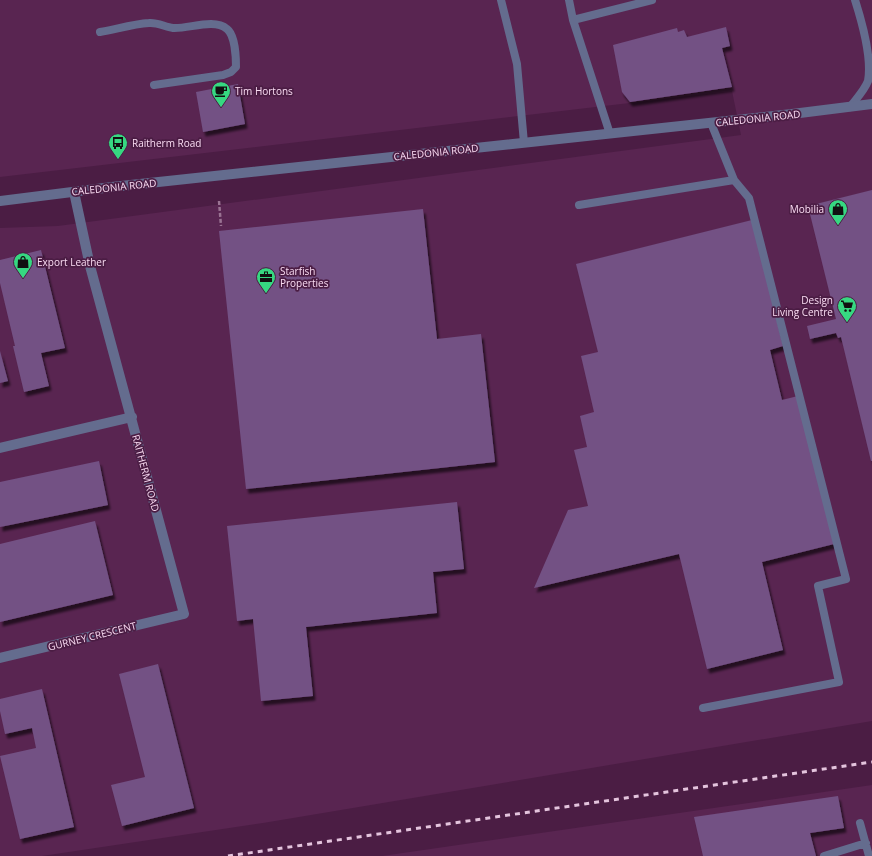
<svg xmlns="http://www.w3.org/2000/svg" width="872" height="856" viewBox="0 0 872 856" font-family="'Open Sans',sans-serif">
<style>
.built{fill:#592551}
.building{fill:#735184;filter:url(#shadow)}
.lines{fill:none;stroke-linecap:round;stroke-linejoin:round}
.path{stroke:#9a7393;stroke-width:2.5;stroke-dasharray:4 2;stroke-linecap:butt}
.service{stroke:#646c8e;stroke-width:8}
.minor{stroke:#646c8e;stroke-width:10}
.tertiary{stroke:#646c8e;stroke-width:10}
.rail{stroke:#e4c4dd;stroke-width:3;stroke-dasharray:5 5;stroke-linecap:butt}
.labels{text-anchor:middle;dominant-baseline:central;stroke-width:3.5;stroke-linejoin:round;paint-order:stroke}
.poi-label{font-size:10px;fill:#fadcf3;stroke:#4b1d44;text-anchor:start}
.street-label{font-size:10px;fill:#fadcf3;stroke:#4b1d44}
</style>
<defs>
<filter id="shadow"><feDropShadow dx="2.5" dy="4.5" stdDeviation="1" flood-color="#0009"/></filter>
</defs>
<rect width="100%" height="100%" fill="#4b1d44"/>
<path class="built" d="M0 0H872V721L263 823 42 856H0V228L58 226 741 135 732 91 0 177Z
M872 785V856H382Z"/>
<path class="building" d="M726 27 730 46 722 48 732 87 630 102 622 92 613 45 677 28 678 32 684 30 687 37Z
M238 84 245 124 203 132 196 92Z
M872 190V461H871L841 337 838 338 836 333 810 339 807 326 836 319 808 206Z
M423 209 437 339 481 334 495 462 246 489 219 231Z
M752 220 783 346 770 350 782 400 798 396 834 544 762 562 783 650 707 669 679 554 534 588 568 510 588 506 574 450 587 447 580 416 594 412 581 356 598 352 576 264Z
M41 250 65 348 41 353 49 386 24 392 13 346H15L0 283V260Z
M0 351 8 381 0 383Z
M99 461 108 505 0 527V482Z
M457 502 464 569 433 572 437 613 306 627 313 696 261 701 253 619 237 621 227 526Z
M95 521 113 595 0 622V544Z
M158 664 194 808 122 826 111 785 145 777 119 674Z
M42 689 74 827 20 839 0 756 36 748 32 728 5 734 0 711V699Z
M838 796 844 828 810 833 816 856H703L694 817Z"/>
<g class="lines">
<path class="path" d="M219 201 221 226"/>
<path class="service" d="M501 0 517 64 524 143
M569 0 573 20 610 134
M573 20 652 0
M100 32C117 29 133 24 149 23 157 22 165 27 173 28 189 29 214 18 227 29 235 35 236 57 236 67L231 72 223 75 154 85
M850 107C856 99 864 91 868 81 872 59 862 22 855 0
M579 205 734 180 711 123
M703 708 839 682 818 586 846 579 749 198 734 180
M860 823 869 856
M824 856 866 843"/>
<path class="minor" d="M0 448 132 417
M0 658 184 614 90 266 74 192"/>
<path class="tertiary" d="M0 201 112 187 792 114 872 104"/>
<path class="rail" d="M228 856 872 762"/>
</g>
<defs>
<symbol id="cafe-pin" viewBox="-11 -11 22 30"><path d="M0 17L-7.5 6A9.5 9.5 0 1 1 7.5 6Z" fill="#36d881" stroke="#4b1d44"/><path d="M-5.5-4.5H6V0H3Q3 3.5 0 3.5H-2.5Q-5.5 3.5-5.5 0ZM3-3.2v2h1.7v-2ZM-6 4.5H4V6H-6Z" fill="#111"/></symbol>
<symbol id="bus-pin" viewBox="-11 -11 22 30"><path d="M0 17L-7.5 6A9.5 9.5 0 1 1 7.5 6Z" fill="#36d881" stroke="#4b1d44"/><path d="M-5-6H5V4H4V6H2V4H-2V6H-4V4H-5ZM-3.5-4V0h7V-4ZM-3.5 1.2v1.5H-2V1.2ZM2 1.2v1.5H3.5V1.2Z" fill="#111"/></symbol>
<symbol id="shop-pin" viewBox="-11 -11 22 30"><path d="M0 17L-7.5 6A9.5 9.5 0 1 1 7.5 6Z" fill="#36d881" stroke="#4b1d44"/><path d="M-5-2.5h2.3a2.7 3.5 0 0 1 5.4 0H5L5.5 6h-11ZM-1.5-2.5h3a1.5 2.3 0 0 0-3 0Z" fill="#111"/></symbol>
<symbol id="office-pin" viewBox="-11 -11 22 30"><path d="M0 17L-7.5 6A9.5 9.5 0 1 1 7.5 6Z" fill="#36d881" stroke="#4b1d44"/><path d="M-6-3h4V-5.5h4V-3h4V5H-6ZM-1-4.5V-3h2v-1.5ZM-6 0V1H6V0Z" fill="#111"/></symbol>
<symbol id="supermarket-pin" viewBox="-11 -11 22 30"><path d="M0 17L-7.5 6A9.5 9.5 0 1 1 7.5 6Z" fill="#36d881" stroke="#4b1d44"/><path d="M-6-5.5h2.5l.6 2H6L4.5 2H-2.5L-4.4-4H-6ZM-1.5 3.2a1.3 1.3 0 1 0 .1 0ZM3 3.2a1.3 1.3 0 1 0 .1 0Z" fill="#111"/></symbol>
</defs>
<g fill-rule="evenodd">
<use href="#cafe-pin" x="210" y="80" width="22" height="30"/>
<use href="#bus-pin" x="107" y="132" width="22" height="30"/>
<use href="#shop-pin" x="827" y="198" width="22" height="30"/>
<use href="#shop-pin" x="12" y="251" width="22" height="30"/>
<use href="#office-pin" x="255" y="266" width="22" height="30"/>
<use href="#supermarket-pin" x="836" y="295" width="22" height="30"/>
</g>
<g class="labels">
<g class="poi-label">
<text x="235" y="91">Tim Hortons</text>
<text x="132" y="143">Raitherm Road</text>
<text x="824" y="209" text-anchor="end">Mobilia</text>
<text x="37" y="262">Export Leather</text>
<text x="280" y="271">Starfish<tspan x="280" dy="12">Properties</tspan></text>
<text x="833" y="300" text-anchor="end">Design<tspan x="833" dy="12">Living Centre</tspan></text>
</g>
<g class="street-label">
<text transform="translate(758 118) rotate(-6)">CALEDONIA ROAD</text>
<text transform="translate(436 152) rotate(-6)">CALEDONIA ROAD</text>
<text transform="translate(114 187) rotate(-6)">CALEDONIA ROAD</text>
<text transform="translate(146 473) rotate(75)">RAITHERM ROAD</text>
<text transform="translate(92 636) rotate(-14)">GURNEY CRESCENT</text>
</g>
</g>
</svg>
